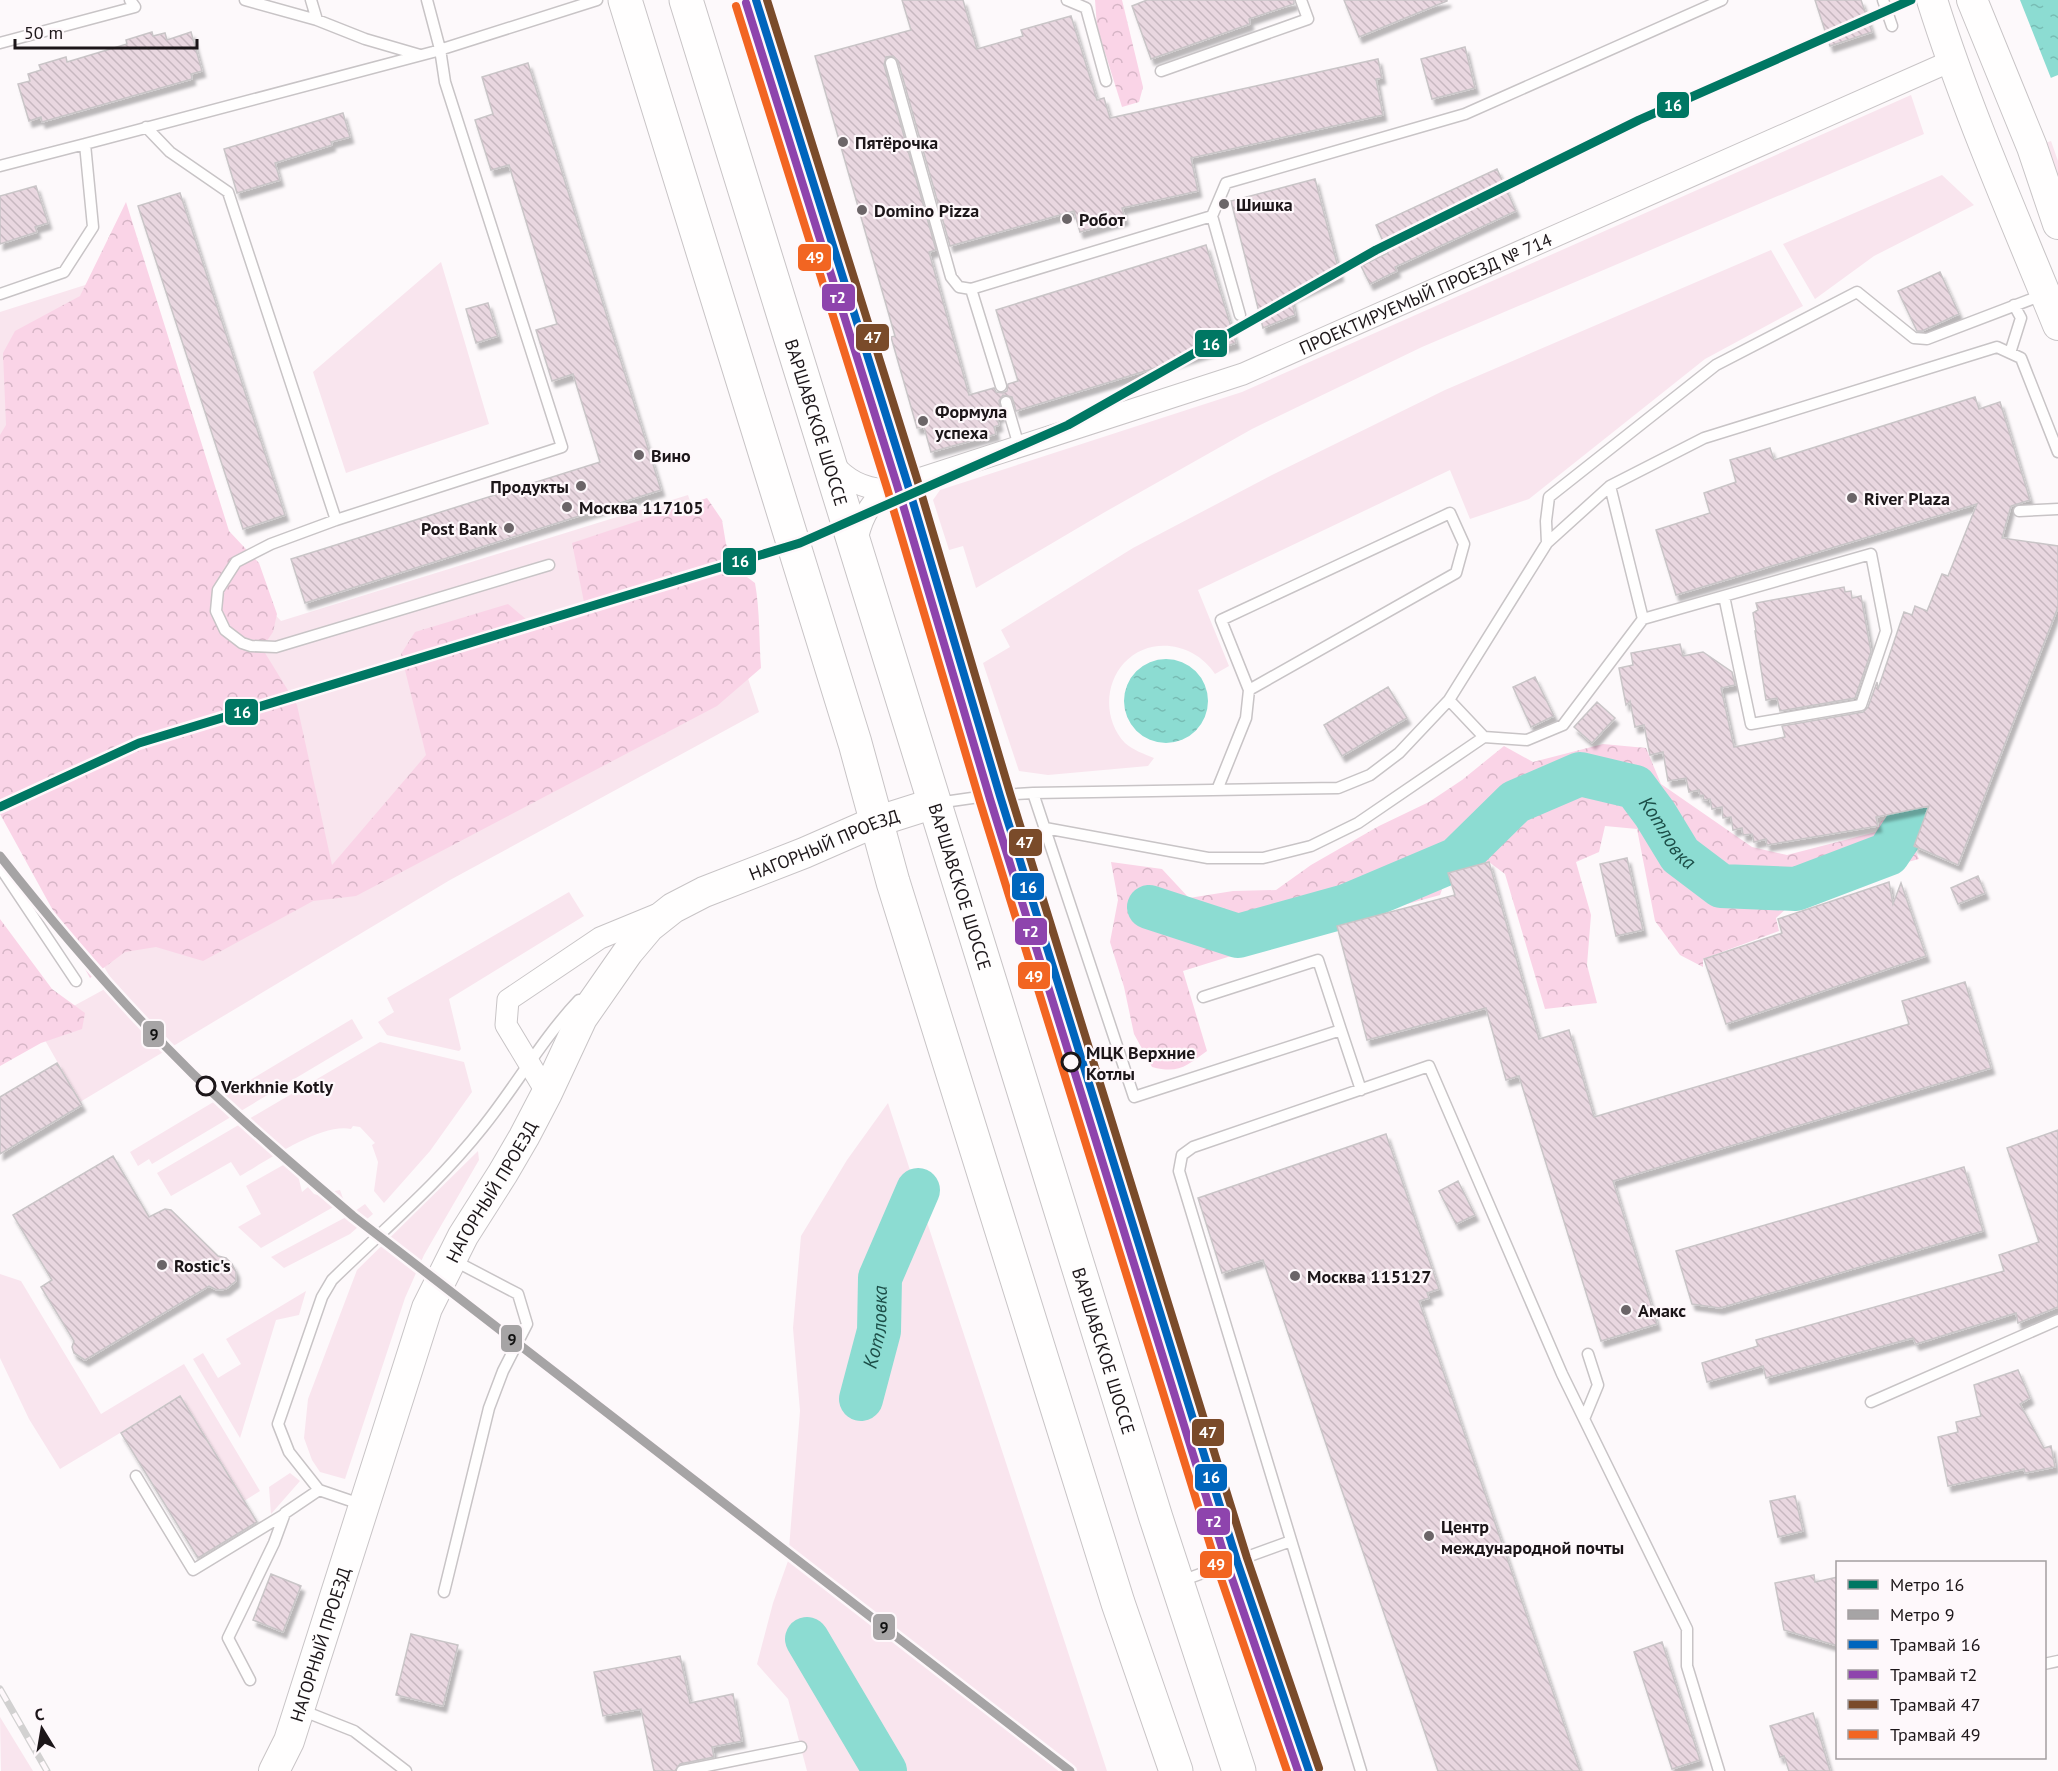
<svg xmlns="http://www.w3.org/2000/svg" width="2058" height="1771" viewBox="0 0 2058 1771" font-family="'PT Sans',sans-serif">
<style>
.green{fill:#f9e5ee}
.forest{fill:url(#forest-crowns)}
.water{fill:url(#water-ripples)}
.pier{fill:#fdf9fb}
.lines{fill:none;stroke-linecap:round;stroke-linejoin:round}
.river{stroke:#8cdcd2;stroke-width:44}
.building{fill:url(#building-back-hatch);stroke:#c9c5c7;stroke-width:1.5;filter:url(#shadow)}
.lane-casing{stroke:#c8c4c6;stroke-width:13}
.street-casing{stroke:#c8c4c6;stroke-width:23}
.secondary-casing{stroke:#c8c4c6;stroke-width:32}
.primary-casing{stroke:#c8c4c6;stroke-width:35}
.lane{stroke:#fffefe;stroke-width:10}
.street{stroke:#fffefe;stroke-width:21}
.secondary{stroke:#fffefe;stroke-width:30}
.primary{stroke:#fffefe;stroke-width:33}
.rail-casing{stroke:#d2d1d1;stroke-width:7}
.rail{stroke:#fef8fb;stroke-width:4.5;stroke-dasharray:14;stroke-linecap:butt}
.tram-1-casing{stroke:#fef8fb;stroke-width:12}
.tram-2-casing{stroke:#fef8fb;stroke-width:12}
.tram-3-casing{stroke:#fef8fb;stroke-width:12}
.tram-4-casing{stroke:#fef8fb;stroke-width:12}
.tram-1{stroke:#0065bd;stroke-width:8}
.tram-2{stroke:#8e44ad;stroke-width:8}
.tram-3{stroke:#7a4b2a;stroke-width:8}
.tram-4{stroke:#f26522;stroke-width:8}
.metro-1-casing{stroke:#fef8fb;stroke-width:14}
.metro-2-casing{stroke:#fef8fb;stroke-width:14}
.metro-1{stroke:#007763;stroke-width:9}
.metro-2{stroke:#a6a4a5;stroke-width:9}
.poi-dot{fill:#6b6568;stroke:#fef8fb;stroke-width:2}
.stop-dot{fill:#fef8fb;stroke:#1c1619;stroke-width:3}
.labels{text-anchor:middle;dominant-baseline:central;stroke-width:4.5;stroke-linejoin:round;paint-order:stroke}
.poi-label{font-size:18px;font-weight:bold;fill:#1c1619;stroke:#fef8fb;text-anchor:start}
.street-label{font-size:18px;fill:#1c1619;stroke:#fef8fb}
.stop-label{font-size:18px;font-weight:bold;fill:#1c1619;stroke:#fef8fb;text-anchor:start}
.water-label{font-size:20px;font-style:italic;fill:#1c4e48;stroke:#fef8fb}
.line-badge{stroke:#fef8fb;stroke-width:2}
.badge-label{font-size:16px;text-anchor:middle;font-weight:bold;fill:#fff}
.pale-badge-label{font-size:16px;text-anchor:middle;font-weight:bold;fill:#111}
</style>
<defs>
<pattern id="forest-crowns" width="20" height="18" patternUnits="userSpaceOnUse" patternTransform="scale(1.5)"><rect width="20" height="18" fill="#fad4e7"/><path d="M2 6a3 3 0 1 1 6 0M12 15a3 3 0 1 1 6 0" fill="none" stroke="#d6b5c6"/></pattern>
<pattern id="water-ripples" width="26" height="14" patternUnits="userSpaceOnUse" patternTransform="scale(1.5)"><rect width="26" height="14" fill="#8cdcd2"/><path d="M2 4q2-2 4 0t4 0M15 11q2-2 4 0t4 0" fill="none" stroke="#78bcb4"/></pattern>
<pattern id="building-back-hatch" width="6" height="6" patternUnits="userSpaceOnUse" patternTransform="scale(1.5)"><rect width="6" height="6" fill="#e9d7e0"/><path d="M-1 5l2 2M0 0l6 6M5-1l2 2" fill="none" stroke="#c7b8c0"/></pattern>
<filter id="shadow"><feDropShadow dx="3.5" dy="6" stdDeviation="1.5" flood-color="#0004"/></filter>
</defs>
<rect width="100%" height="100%" fill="#fdf9fb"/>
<path class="green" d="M1911 95 1924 134 1422 347 1252 429 1105 512 976 588 963 546 949 550 933 500 940 490 1242 392Z
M2051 141 2058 161V200L2039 145Z
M1942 175 1974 205 1874 256 1815 299 1783 244Z
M1771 250 1803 306 1705 359 1529 499 1470 519 1450 470 1198 590 1229 666 1215 674C1196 644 1151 634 1124 663 1104 685 1104 721 1125 743 1133 750 1144 754 1154 758L1148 766 1048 775 1019 771 983 663 1010 647 1001 630 1133 548 1274 474 1445 390Z
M441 262 489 424 346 473 313 372Z
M123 273 217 552 281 621 688 495 759 712 450 880 80 1102 37 1026 114 984 0 786V312Z
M569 892 584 916 449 999 461 1049 459 1051 387 1035 378 1022 394 1012 387 998Z
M352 1019 363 1038 152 1164 149 1159 138 1166 130 1152Z
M380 1042 464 1062 472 1092 430 1151 384 1203 374 1191 378 1162 372 1145 375 1143 360 1127 353 1126 351 1129C320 1123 267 1161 240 1176L231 1162 171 1196 157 1173Z
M888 1103 1107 1771H807L788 1699 757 1664 773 1603 788 1561 800 1411 793 1328 801 1236 847 1160Z
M478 1151 479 1160 424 1255 405 1298 345 1479 320 1472 312 1460 304 1438 308 1399 357 1270Z
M285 1164 289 1170 297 1171 302 1192 308 1187 314 1194 328 1198 329 1192 340 1190 344 1201 261 1248 238 1227 261 1214 246 1186Z
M365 1204 373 1214 350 1234 284 1268 271 1257 348 1216Z
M0 1274 21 1281 101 1414 184 1364 260 1491 244 1501 180 1397 60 1469 29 1419 0 1358Z
M306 1291 299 1315 276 1320 240 1438 193 1359 203 1353 218 1378 241 1364 226 1339Z
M290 1473 300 1481 271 1514 269 1487Z
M0 1717 33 1771H1Z"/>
<path class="forest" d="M1095 0H1122L1143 87 1139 102 1122 107 1097 27Z
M126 202 229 531 259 563 277 614 273 632 262 648 297 705 332 865 426 755 401 654 415 632 508 604 533 625 586 612 572 543 707 498 722 520 726 544 739 571 755 583C760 611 759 640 761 668L717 706 356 896 313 901 203 961 156 947 125 952 90 978 0 814V435L6 425 3 353 15 331 80 296Z
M1963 696 1913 845 1919 859 1807 889 1776 918 1779 931 1703 959V967L1680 955 1655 921 1637 829 1605 826 1599 852 1576 862 1591 915 1587 965 1597 1003 1545 1009 1505 874 1489 862 1448 873 1440 895 1327 926 1183 971 1207 1051C1186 1066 1179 1074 1152 1067L1134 1034 1124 987 1110 942 1118 900 1111 862 1162 869 1189 898 1233 891 1276 890 1311 865 1379 826 1429 802 1462 780 1504 746 1533 762 1603 744 1646 748 1661 784 1752 847 1787 855 1876 832 1881 821 1902 813 1904 800Z
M0 919 52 989 85 1013 82 1029 41 1043 0 1066Z"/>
<path class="water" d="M2020 0H2058V96Z
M1124 701a42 42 0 1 1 84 0a42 42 0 1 1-84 0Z"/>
<path class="pier" d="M2058 75V99L2055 97 2048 79Z"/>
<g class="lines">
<g class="river">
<path id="s1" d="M1149 907 1238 936 1346 906 1457 859 1515 802 1580 774 1635 787 1655 814 1680 855 1721 886 1796 889 1888 854 1914 815 1937 753"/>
<path id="s2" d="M861 1399 879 1331 880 1278 918 1190"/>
<path d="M807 1639 885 1771"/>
</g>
</g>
<path class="building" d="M902 0H963L977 49 1023 36 1021 30 1071 16 1097 100 1104 98 1110 118 1378 59 1382 78 1376 79 1383 115 1191 158 1198 191 1122 208 1125 219 1080 232 1074 211 950 246 898 61 893 56 886 57 884 65 936 250 929 252 969 395 994 388 996 392 1003 393 1007 391 1008 384 1018 381 996 310 1206 245 1236 343 1016 411 1012 397 1003 395 999 401 1002 415 997 417 999 425 994 427 996 434 931 452 924 427 917 428 891 337 895 336 815 56 911 30Z
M1147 0H1294V4L1249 19 1250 24 1151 59 1132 6Z
M1344 0H1447V1L1359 37Z
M1815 0H1861L1872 32 1830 46Z
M152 32 153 36 165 33 167 40 191 32 202 71 191 74 192 79 42 122 41 117 29 121 18 84 30 81 28 74 41 70 39 65 66 57 67 62 127 44 126 40Z
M1465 47 1475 88 1432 99 1421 59Z
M528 63 661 490 305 603 291 559 600 462 573 374 552 381 536 330 557 324 509 165 491 170 475 120 493 114 482 77Z
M343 113 350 137 331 142 332 145 275 163 280 180 237 193 224 149Z
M1497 169 1516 211 1395 267 1397 271 1370 284 1361 266 1388 253 1376 225Z
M1315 179 1340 275 1291 297 1295 315 1263 328 1231 201Z
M36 186 48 223 35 227 37 232 0 244V196Z
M180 193 285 515 243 529 138 206Z
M1940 272 1959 314 1922 331H1917L1898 291Z
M488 303 498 336 476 343 466 309Z
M1975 397 1979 409 2000 402 2030 500 2011 506 2002 538 2058 546V607L1958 865 1914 846 1929 806 1876 817 1878 826 1767 845 1766 839 1754 842 1752 834 1743 835 1742 828 1733 830 1731 817 1723 818 1722 807 1712 809 1710 799 1704 800 1703 795 1700 796 1699 790 1689 792 1686 778 1668 781 1663 752 1650 755 1644 725 1635 727 1630 701 1626 705 1619 668 1633 665 1631 653 1680 644 1683 656 1703 652 1732 672 1735 685 1721 688 1734 747 1785 737 1782 726 1863 712 1868 707 1877 682 1878 689 1904 612 1912 615 1915 606 1927 611 1942 574 1948 576 1977 504 1676 595 1656 530 1710 513 1704 493 1736 482 1730 460 1770 448 1774 460Z
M1844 587 1845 592 1851 591 1852 598 1861 596 1871 652 1855 698 1780 711 1777 698 1766 700 1755 631H1756L1753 613 1758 610 1756 603Z
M1535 677 1554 716 1531 727 1513 687Z
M1388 687 1407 718 1342 756 1324 725Z
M1597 702 1615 718 1592 743 1574 727Z
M1627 858 1643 930 1616 936 1600 864Z
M1489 862 1539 1039 1569 1030 1594 1117 1909 1024 1902 1001 1965 982 1991 1068 1613 1181 1657 1324 1601 1341 1519 1076 1506 1080 1486 1008 1367 1040 1337 926 1455 895 1448 873Z
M1978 876 1985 893 1958 904 1951 888Z
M1889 882 1893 904 1901 883 1926 956 1726 1024 1704 959 1782 933 1778 919Z
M57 1063 82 1105 0 1154V1097Z
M2058 1130V1307L2018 1323 2016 1313 1916 1344 1913 1338 1766 1378 1763 1366 1707 1382 1702 1363 1758 1346 1756 1340 2004 1271 1999 1255 2039 1242 2007 1148Z
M1386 1134 1439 1289 1427 1293 1429 1298 1419 1301 1580 1771H1438L1263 1260 1222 1273 1198 1198Z
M113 1156 149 1217 165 1209 171 1210 218 1256 226 1258 232 1264 236 1272V1281L226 1289 217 1290 209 1286 85 1360 74 1353 72 1347 74 1341 41 1287 52 1280 13 1215Z
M1964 1167 1983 1231 1720 1308 1692 1304 1676 1251Z
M1458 1181 1475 1215 1456 1224 1439 1191Z
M2018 1370 2030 1398 2020 1404 2044 1448 2051 1446 2055 1467 2025 1473 2024 1469 1948 1486 1938 1437 1958 1432 1956 1422 1981 1416 1974 1385Z
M180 1396 257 1522 198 1558 121 1433Z
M1795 1496 1803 1531 1778 1537 1770 1501Z
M271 1574 301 1586 283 1632 253 1620Z
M1814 1575 1815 1582 1838 1577V1646L1784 1630 1775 1583Z
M411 1634 458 1645 443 1706 396 1695Z
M1662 1642 1700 1760 1672 1769 1634 1652Z
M680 1656 690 1703 733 1694 742 1741 712 1747 714 1757 680 1764 675 1771H654L641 1709 603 1716 594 1672Z
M1813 1713 1830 1771H1789L1784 1756 1780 1757 1770 1726Z"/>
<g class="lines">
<defs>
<path id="lane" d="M245 0 317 20 365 39 420 55
M311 0 317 20
M427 0 440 49 445 82 562 447 336 520 271 544 236 562 218 590 216 611 225 630 242 643 251 646 276 647 549 565
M1067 0 1086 8 1106 81
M1883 0 1892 26
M0 43 135 7 130 0
M891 63 951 277 959 287 971 289 1001 386
M1161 71 1308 19 1301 0
M146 127 170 152 228 192 336 520
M0 166 85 144
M1212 216 1226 183 1465 114 1722 0
M971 289 1212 216 1240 315
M0 294 64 272 93 227 85 144 433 52 597 0
M2010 353 2021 318 2014 305
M1006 402 1019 446
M2019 511 2058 509
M1547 543 1546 521 1549 497 1716 365 1857 292 1914 338 1927 339 2045 294
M1643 619 1871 554 1886 631 1861 705 1751 724 1724 596
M1484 737 1527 740 1563 725 1643 619 1610 486 1704 438 1997 347 2021 358 2058 452
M1217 790 1246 718 1249 690 1456 573 1464 544 1450 513 1221 620 1249 690
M1033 793 1134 1097 1341 1030 1318 960 1203 997
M937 803 986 796 1033 793 1338 788 1370 775 1399 753 1449 700
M1045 828 1208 858H1263L1311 846 1358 823 1484 737 1449 700 1547 543 1610 486
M0 867 76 981
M1341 1030 1361 1090
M1871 1402 2058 1320
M1584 1419 1598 1385 1588 1354
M136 1476 193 1570 285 1514
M363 1505 319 1490 289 1452 278 1424 322 1297 332 1280C383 1230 438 1184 483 1127 516 1086 542 1039 579 1000
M1181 1581 1291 1541
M444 1592 489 1408 503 1371 527 1324 518 1294 453 1260
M2044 1664 2058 1661
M250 1680 228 1638 274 1543 285 1513 319 1490
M301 1710 354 1731 406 1771
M682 1771 801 1747
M1361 1771 1179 1171 1182 1155 1193 1147 1429 1066 1562 1374 1687 1629V1666L1719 1771"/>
<g id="street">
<path d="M832 463C847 480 862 488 885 490"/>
<path id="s3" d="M856 545C860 522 868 505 885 490L1243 374 1951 61"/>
<path d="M547 1093 506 1025 508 1000 600 938 656 915"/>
</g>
<g id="secondary">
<path d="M1932 0C1967 111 2014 217 2058 325"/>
<path d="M1972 0 2032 147 2058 224"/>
<path id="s4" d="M274 1771 289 1741 427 1308 463 1236 503 1173 524 1137 547 1093 582 1018 628 952 649 927 673 908 704 892 804 853 875 822 935 803"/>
</g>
<g id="primary">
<path d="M625 0 855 743 893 882 1118 1603 1176 1771"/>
<path id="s5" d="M686 0 1156 1518 1239 1771"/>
</g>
</defs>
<use href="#lane" class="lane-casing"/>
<use href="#street" class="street-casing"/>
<use href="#secondary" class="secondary-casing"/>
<use href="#primary" class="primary-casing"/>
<use href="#lane" class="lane"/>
<use href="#street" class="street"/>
<use href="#secondary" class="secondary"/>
<use href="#primary" class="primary"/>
<defs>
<path id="rail" d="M0 1689 47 1771"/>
</defs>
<use href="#rail" class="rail-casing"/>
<use href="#rail" class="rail"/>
<defs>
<path id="tram-1" d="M756 0 907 482 1000 796 1237 1561 1309 1771"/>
<path id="tram-2" d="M746 3 897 485 990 799 1227 1564 1298 1771"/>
<path id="tram-3" d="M767 0 917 479 1010 793 1247 1558 1319 1768"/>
<path id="tram-4" d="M736 6 887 488 980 802 1217 1567 1287 1771"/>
</defs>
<use href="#tram-1" class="tram-1-casing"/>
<use href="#tram-2" class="tram-2-casing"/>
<use href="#tram-3" class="tram-3-casing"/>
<use href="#tram-4" class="tram-4-casing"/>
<use href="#tram-1" class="tram-1"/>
<use href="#tram-2" class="tram-2"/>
<use href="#tram-3" class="tram-3"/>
<use href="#tram-4" class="tram-4"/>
<defs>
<path id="metro-1" d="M0 807 139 743 800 543 1068 425 1376 250 1639 120 1911 0"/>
<path id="metro-2" d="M0 856C60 932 124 1006 193 1074 245 1124 299 1170 353 1216L1070 1771"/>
</defs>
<use href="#metro-1" class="metro-1-casing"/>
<use href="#metro-2" class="metro-2-casing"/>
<use href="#metro-1" class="metro-1"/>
<use href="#metro-2" class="metro-2"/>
</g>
<g class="poi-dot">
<circle cx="843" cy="142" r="6"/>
<circle cx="1224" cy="204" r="6"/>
<circle cx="862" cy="210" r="6"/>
<circle cx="1067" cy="219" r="6"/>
<circle cx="923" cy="421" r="6"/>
<circle cx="639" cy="455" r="6"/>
<circle cx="581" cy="486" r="6"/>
<circle cx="1852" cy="498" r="6"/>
<circle cx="567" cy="507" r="6"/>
<circle cx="509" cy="528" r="6"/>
<circle cx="162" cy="1265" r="6"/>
<circle cx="1295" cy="1276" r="6"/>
<circle cx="1626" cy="1310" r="6"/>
<circle cx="1429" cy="1536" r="6"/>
</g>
<g class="stop-dot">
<circle cx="1071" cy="1062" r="9"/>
<circle cx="206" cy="1086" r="9"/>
</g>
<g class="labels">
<g class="poi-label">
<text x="855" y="142">Пятёрочка</text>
<text x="1236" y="204">Шишка</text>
<text x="874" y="210">Domino Pizza</text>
<text x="1079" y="219">Робот</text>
<text x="935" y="411">Формула<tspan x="935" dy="21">успеха</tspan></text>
<text x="651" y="455">Вино</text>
<text x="569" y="486" text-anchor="end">Продукты</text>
<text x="1864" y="498">River Plaza</text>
<text x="579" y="507">Москва 117105</text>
<text x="497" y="528" text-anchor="end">Post Bank</text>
<text x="174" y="1265">Rostic's</text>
<text x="1307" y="1276">Москва 115127</text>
<text x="1638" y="1310">Амакс</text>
<text x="1441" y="1526">Центр<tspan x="1441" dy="21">международной почты</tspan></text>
</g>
<g class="street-label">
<text stroke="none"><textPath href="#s3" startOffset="639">ПРОЕКТИРУЕМЫЙ ПРОЕЗД № 714</textPath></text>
<text stroke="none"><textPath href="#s5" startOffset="442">ВАРШАВСКОЕ ШОССЕ</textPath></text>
<text stroke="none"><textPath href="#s4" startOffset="1125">НАГОРНЫЙ ПРОЕЗД</textPath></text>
<text stroke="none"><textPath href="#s5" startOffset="928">ВАРШАВСКОЕ ШОССЕ</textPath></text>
<text stroke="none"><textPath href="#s4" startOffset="621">НАГОРНЫЙ ПРОЕЗД</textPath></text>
<text stroke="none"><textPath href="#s5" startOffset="1414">ВАРШАВСКОЕ ШОССЕ</textPath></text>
<text stroke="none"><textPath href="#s4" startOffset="135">НАГОРНЫЙ ПРОЕЗД</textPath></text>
</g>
<g class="stop-label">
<text x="1086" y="1052">МЦК Верхние<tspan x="1086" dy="21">Котлы</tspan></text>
<text x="221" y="1086">Verkhnie Kotly</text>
</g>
<g class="water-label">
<text stroke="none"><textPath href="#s1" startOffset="591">Котловка</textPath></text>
<text stroke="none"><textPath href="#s2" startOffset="74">Котловка</textPath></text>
</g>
</g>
<g class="line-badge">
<rect x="1656" y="91" width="34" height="28" rx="6" fill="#007763"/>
<rect x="797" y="243" width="35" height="29" rx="6" fill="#f26522"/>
<rect x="821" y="283" width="35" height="29" rx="6" fill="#8e44ad"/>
<rect x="855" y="323" width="35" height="29" rx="6" fill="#7a4b2a"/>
<rect x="1194" y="329" width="34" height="29" rx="6" fill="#007763"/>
<rect x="722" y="547" width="35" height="29" rx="6" fill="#007763"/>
<rect x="224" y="698" width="35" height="28" rx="6" fill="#007763"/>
<rect x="1008" y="828" width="35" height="29" rx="6" fill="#7a4b2a"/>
<rect x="1011" y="872" width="34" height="29" rx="6" fill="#0065bd"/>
<rect x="1014" y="917" width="34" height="29" rx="6" fill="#8e44ad"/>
<rect x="1017" y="961" width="34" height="29" rx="6" fill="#f26522"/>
<rect x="142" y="1020" width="23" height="28" rx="6" fill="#a6a4a5"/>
<rect x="500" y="1324" width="23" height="29" rx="6" fill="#a6a4a5"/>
<rect x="1191" y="1418" width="34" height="29" rx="6" fill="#7a4b2a"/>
<rect x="1194" y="1463" width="34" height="29" rx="6" fill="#0065bd"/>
<rect x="1196" y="1507" width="35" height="29" rx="6" fill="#8e44ad"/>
<rect x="1199" y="1550" width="34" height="29" rx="6" fill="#f26522"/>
<rect x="872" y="1613" width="24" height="28" rx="6" fill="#a6a4a5"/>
</g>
<g class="badge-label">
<text x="1673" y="111">16</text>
<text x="815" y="263">49</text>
<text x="838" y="303">т2</text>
<text x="873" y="343">47</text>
<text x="1211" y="350">16</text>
<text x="740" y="567">16</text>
<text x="242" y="718">16</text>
<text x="1025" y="848">47</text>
<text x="1028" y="893">16</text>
<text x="1031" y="937">т2</text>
<text x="1034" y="982">49</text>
<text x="1208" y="1438">47</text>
<text x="1211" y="1483">16</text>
<text x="1214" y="1527">т2</text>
<text x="1216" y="1570">49</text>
</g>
<g class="pale-badge-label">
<text x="154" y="1040">9</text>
<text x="512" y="1345">9</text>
<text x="884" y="1633">9</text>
</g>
<rect x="1836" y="1561" width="210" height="198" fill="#fef8fb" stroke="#a49ea1" stroke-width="1.5"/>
<rect x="1848" y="1580" width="30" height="9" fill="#007763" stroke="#a49ea1" stroke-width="1.5"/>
<text x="1890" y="1591" font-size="18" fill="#1c1619">Метро 16</text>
<rect x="1848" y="1610" width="30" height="9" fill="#a6a4a5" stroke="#a49ea1" stroke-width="1.5"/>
<text x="1890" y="1621" font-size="18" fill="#1c1619">Метро 9</text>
<rect x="1848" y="1640" width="30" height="9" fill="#0065bd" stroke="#a49ea1" stroke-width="1.5"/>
<text x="1890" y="1651" font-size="18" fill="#1c1619">Трамвай 16</text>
<rect x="1848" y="1670" width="30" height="9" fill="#8e44ad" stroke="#a49ea1" stroke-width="1.5"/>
<text x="1890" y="1681" font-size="18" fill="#1c1619">Трамвай т2</text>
<rect x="1848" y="1700" width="30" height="9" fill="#7a4b2a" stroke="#a49ea1" stroke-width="1.5"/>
<text x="1890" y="1711" font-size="18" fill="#1c1619">Трамвай 47</text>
<rect x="1848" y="1730" width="30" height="9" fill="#f26522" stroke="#a49ea1" stroke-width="1.5"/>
<text x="1890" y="1741" font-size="18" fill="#1c1619">Трамвай 49</text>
<g transform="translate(42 1729) rotate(349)" stroke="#fef8fb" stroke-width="4.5" paint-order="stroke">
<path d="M0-4.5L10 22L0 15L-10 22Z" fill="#1c1619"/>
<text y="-9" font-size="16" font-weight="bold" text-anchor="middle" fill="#1c1619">С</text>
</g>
<path d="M15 39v9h182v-9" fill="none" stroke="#1c1619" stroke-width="3"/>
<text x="24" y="39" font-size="18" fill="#1c1619" stroke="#fef8fb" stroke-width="4.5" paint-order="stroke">50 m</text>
</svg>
